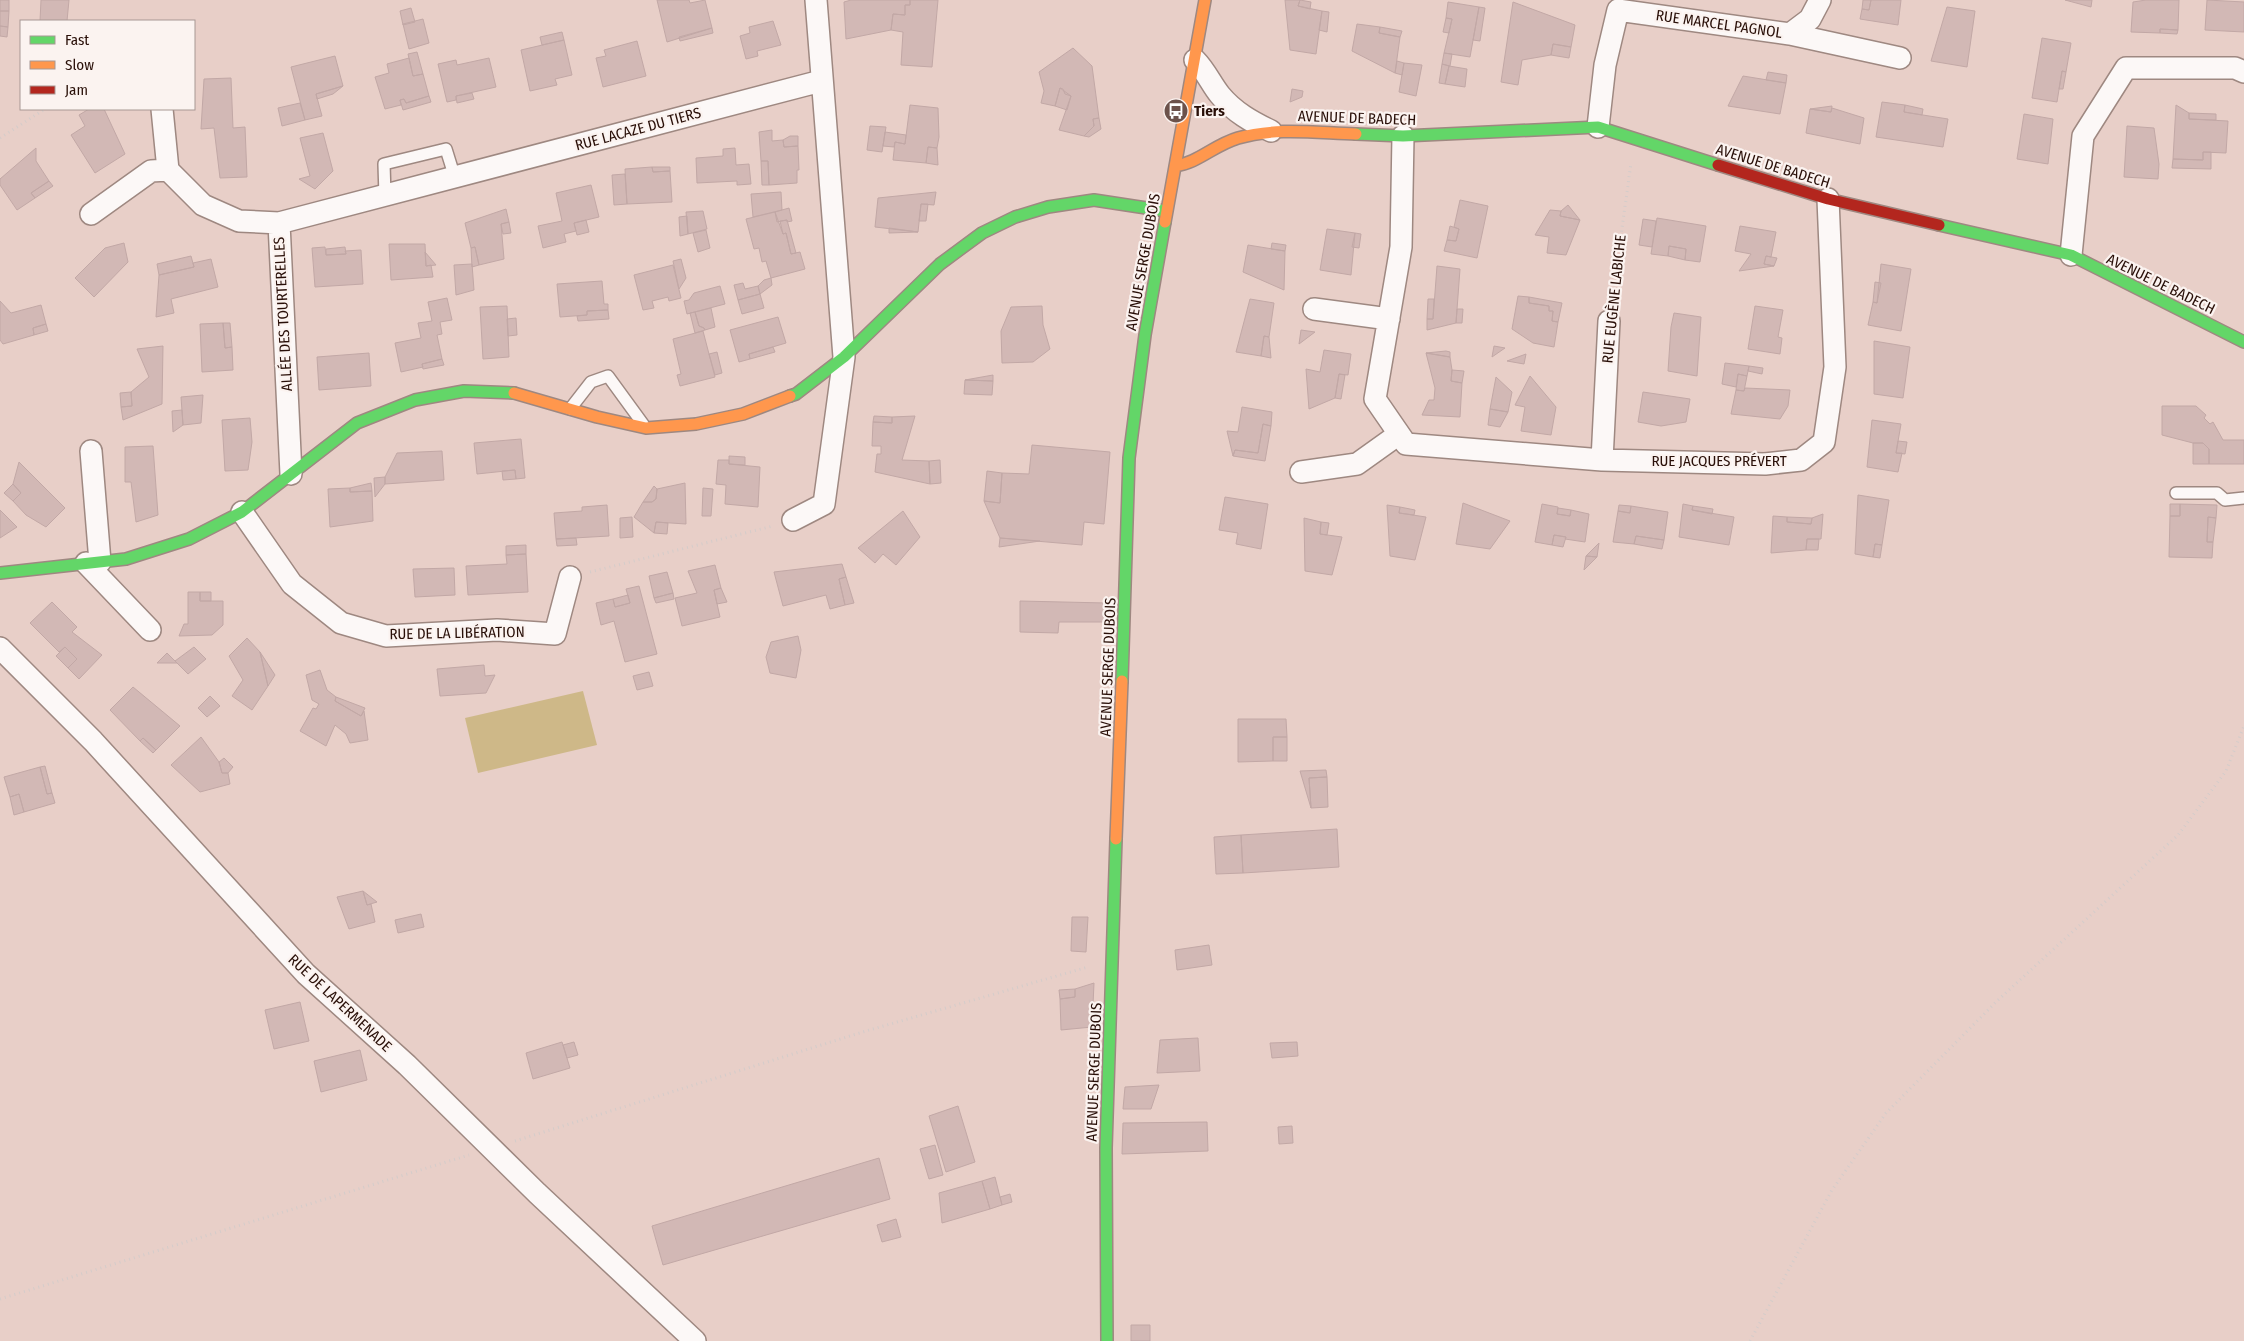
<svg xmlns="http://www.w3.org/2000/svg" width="2244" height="1341" viewBox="0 0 2244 1341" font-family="'Fira Sans Condensed',sans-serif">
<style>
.green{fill:#ceb888}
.building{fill:#d2b8b5;stroke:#c2a8a6}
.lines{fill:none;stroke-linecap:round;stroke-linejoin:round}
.lane-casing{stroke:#9e8881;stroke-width:14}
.street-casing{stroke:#9e8881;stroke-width:24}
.fast-casing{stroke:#9e8881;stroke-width:14}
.slow-casing{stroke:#9e8881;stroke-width:14}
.jam-casing{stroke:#9e8881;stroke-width:14}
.path{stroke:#d4ccca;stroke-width:3;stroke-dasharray:1 4;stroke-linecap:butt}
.lane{stroke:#fcf8f7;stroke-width:11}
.street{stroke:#fcf8f7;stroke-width:21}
.fast{stroke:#63d668;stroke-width:11}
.slow{stroke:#ff974d;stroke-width:11}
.jam{stroke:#b3261e;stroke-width:11}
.labels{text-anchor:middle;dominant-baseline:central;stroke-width:4.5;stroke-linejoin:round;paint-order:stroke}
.street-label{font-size:15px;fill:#290f08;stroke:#fbf3f0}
.poi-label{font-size:15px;font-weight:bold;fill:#290f08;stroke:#fbf3f0;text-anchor:start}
</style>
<rect width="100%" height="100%" fill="#e8cfc8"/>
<path class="green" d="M583 691 597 745 478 773 465 718Z"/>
<path class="building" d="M0 0H9V11H0Z
M41 0H69L67 21H40Z
M657 0H689L690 3 705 0 712 28 667 42Z
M851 0H910V5H905V15L893 14 891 30 846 39 844 2Z
M910 0H938L932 67 901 65 903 32 891 30 893 14 905 15V5H910Z
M1285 0H1300L1298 6 1322 11 1316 54 1290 50Z
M1300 0 1311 2 1310 9 1298 6Z
M1863 0H1871L1869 10 1862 9Z
M1871 0H1901L1898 25 1860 19 1862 9 1869 10Z
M2065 0H2092L2091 7Z
M2146 0H2179L2178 30 2160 29V33L2131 32 2133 2Z
M2207 0 2244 2V32L2205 30Z
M1448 2 1479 7 1470 57 1444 53 1452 19 1446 18Z
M1513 2 1575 25 1571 47 1553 44 1551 55 1522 60 1518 85 1501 82Z
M1479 7 1485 8 1480 41 1473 40Z
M1947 7 1975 11 1967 67 1931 61Z
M411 8 415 22 403 25 400 11Z
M0 11H9L8 27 0 26Z
M1322 11 1329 12 1327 32 1319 30Z
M1446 18 1452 19 1449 33 1443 32Z
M423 19 429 43 409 49 403 24Z
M773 21 781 45 757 51 758 56 746 59 740 36 750 33 749 27Z
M1357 24 1380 27 1379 33 1400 37 1395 73 1352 51Z
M0 26 8 27 7 37 0 36Z
M1380 27 1402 31 1400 37 1379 33Z
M712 28 713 33 680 41 679 37Z
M2160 29 2178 30 2177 34 2160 33Z
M562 32 564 40 542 45 540 37Z
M2042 38 2071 43 2066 72 2062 71 2057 102 2032 98Z
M564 40 572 75 555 79 557 85 530 91 521 50Z
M637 41 646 76 603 87 596 58 606 56 604 50Z
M1553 44 1571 47 1569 58 1551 55Z
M1073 48 1092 66 1099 118 1093 119 1094 126 1084 136 1059 130 1071 96 1065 94 1063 89 1060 88 1055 106 1041 103 1044 91 1039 72Z
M417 52 423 74 413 76 408 54Z
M1444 53 1452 54 1450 66 1442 64Z
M335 56 343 86 316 94 322 116 305 120 291 67Z
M409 58 413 76 423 74 429 96 406 103 404 99 400 100 401 105 385 109 375 77 389 73 387 64Z
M489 58 496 87 456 96V100L447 102 438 64 456 60 457 65Z
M1397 61 1404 63 1402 75 1395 73Z
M1404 63 1422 65 1416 96 1399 92Z
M1442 64 1449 66 1445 84 1439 83Z
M1449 66 1467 69 1465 87 1445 84Z
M2062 71 2066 72 2063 89H2059Z
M1768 72 1787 75 1786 83 1766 80Z
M1743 76 1786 83 1780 114 1728 106Z
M231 78 233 128 245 127 247 177 220 178 214 128 201 129 204 79Z
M343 86 333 94 317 99 316 94Z
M1060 88 1071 96 1067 110 1055 106Z
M1292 89 1303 91 1302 97 1290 102Z
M472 93 474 99 457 103 456 96Z
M429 96 431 102 403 110 400 100 404 99 406 103Z
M1882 102 1905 105 1904 112 1948 119 1943 147 1876 137Z
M300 103 305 120 282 126 278 108Z
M910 105 938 108 939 137 937 148 928 147 926 163 893 160 895 142 905 144Z
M1905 105 1923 109 1922 115 1904 112Z
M2176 105 2189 113V119L2228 121 2226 153 2203 152V160L2173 159Z
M1832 106 1831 112 1810 109Z
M1832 108 1864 118 1860 144 1806 133 1810 109 1831 112Z
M89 109H104L125 154 95 173 71 135 85 126 79 115Z
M2189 113 2216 114V120L2189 119Z
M2024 114 2053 119 2048 164 2017 159Z
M1099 118 1101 129 1089 137 1084 136 1094 126 1093 119Z
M870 126 886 127 882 152 867 150Z
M2127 126 2154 128 2159 164 2158 179 2124 177Z
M772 130V141L783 140 784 147 798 146 799 170H797V183L769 185 768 161H761L759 132Z
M885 132 906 135 905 144 895 142 894 147 883 146Z
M323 133 333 171 315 189 299 179 310 176 300 138Z
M790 136H798V146L784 147 783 140Z
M928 147 937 148 938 165 926 163Z
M36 148V161L49 181 31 193 35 198 17 210 0 185V179Z
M735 148 736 165 749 164 751 184 737 185V181L697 183 696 158 723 156V149Z
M2203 152H2211V169L2172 168 2173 159 2203 160Z
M761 161H768L769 185H762Z
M652 167H670V171L653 172Z
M652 167 653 172 670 171 672 202 627 204 625 169Z
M625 174 627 204 614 205 612 175Z
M49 181 53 186 35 198 31 193Z
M591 185 599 217 574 223 576 231 564 234 566 242 543 248 538 226 562 221 556 193Z
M781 192 782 210 753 217 751 194Z
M936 192 934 205 921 204 918 232 875 227 878 198Z
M1460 200 1488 206 1477 258 1444 251 1447 240 1456 241 1459 229 1454 227Z
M921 204H928L926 221H919Z
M1568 205 1580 220 1560 216 1561 211Z
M789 208 792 221 787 222V220L777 222 775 212Z
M506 209 509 222 501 224 504 259 479 265 475 247 471 248 465 223Z
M1550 210 1561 211 1560 216 1580 220 1566 255 1547 253 1549 237 1535 235Z
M703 211 707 229 688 234 686 212Z
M775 212 783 234 786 233 791 254 800 252 805 269 771 278 766 261 762 262 759 248 754 249 746 219Z
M687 216 688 234 680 236 679 217Z
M1657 218 1706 226 1700 262 1685 260 1686 249 1669 246 1668 256 1651 254Z
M1643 219 1656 221 1652 247 1639 245Z
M586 220 589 232 577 235 574 223Z
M787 220 796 253 791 254 786 233 783 234 780 221Z
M509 222 511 233 503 234 501 224Z
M1450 226 1459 229 1456 241 1447 240Z
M1740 226 1776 232 1771 257 1766 256 1764 264 1774 266 1739 271 1751 254 1735 251Z
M889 228 918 232 889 233Z
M1327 229 1355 233 1351 275 1320 270Z
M706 230 710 248 698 252 693 233Z
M1355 233 1361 234 1359 248 1352 247Z
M124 243 128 262 94 297 75 278 105 248Z
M1272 243 1286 245 1285 251 1271 249Z
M389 244H425L426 266 431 265 433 277 391 280Z
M1248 245 1285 251 1284 290 1243 272Z
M1669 246 1686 249 1685 260 1668 256Z
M325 247 326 255 346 254 345 251 361 250 363 284 315 287 312 248Z
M345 247 346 254 326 255V249Z
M475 247 479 265 472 267 471 248Z
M425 252 436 265 426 266Z
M191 256 194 267 159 275 157 264Z
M1766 256 1777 258 1774 266 1764 264Z
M211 259 218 287 171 299 174 313 156 317 159 275 194 267 193 263Z
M681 259 686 278 679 289 673 261Z
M472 264 474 290 456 295 454 265Z
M1881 264 1911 269 1901 331 1868 325 1873 302 1877 303Z
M673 265 681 298 669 301 668 297 652 301 654 308 643 310 634 275Z
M1437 266 1460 269 1456 323 1427 330V319H1433Z
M771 278 772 285 760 294 758 286 764 280Z
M602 281 604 304H608V310L587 311V315L560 317 557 284Z
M1875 282 1881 283 1877 303 1873 302Z
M743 283 745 289 758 286 760 294 738 300 734 285Z
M720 286 725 304 687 314 684 301 689 300 694 293Z
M760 294 764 308 742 314 738 300Z
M1518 296 1529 297V303L1549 306V311H1553L1552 321 1558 322 1554 347 1533 343 1512 329Z
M1529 297 1562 303 1558 322 1552 321 1553 311H1549V306L1529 303Z
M447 298 452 320 440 322 442 334 437 335 442 359 422 364 423 367 401 372 395 343 421 338 418 323 432 321 428 302Z
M1250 299 1274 303 1269 337 1264 336 1261 356 1236 352Z
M1428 299H1434L1433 319H1427Z
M0 301 11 313 41 305 46 324 33 328 34 335 3 344 0 340Z
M507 306 509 357 483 359 480 307Z
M1042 306 1043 325 1050 349 1033 362 1002 363 1001 331 1011 307Z
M1755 306 1783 310 1778 337 1782 338 1780 354 1748 349Z
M711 308 715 327 705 330 704 328 699 326 695 312Z
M1457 309H1463L1462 323H1456Z
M608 310 609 319 578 321 577 316 587 315V311Z
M695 312 699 326 704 328 705 330 695 333 690 313Z
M1674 313 1701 317 1697 376 1668 371 1671 327Z
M778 317 786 343 749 354 750 359 739 362 730 330Z
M516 318 517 335 508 336 507 319Z
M223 323 225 348 232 347 233 370 202 372 200 324Z
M223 323H230L232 347 225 348Z
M46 324 48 331 34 335 33 328Z
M1301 330 1315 332 1299 344Z
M703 331 715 377 680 386 677 375 681 374 673 339Z
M1264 336 1269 337 1271 358 1261 356Z
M1874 341 1910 347 1903 398 1874 394Z
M163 346 162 404 123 420 121 407 132 406 131 392 149 377 137 349Z
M1494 346 1505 348 1492 357Z
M773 347 775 352 750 359 749 354Z
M1324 350 1351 354 1348 375 1339 374 1335 398 1309 409 1306 369 1320 372Z
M1446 351 1450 352V357L1426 353Z
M717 352 722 373 715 375 709 354Z
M369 353 371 386 319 390 317 357Z
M1426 353 1450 357 1452 370 1451 381 1462 383 1460 417 1422 415 1429 400H1434L1435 388Z
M1526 354 1524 364 1507 361Z
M442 359 444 365 423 369 422 364Z
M1725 363 1749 366 1747 376 1738 374 1736 387 1722 384Z
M1749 366 1763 368 1762 374 1748 371Z
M1452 370 1464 371 1462 383 1451 381Z
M1339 374 1345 375 1341 399 1335 398Z
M1738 374 1747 376 1744 391 1736 390Z
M993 375V381L965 380Z
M1530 376 1556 407 1551 435 1521 431 1525 407 1515 405Z
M1496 377 1512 392 1508 412 1490 409Z
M965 380 993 381 992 395 964 394Z
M1745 388 1790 390 1788 406 1780 419 1731 414 1736 390 1744 391Z
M131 392 132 406 121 407 120 393Z
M1643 392 1690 399 1686 422 1661 426 1638 422Z
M203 395 201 423 183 425 181 397Z
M2162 406H2196L2206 415 2204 418 2210 424 2213 422 2223 440H2244V464H2209V449L2203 443H2193L2162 435Z
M1242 407 1272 412 1271 426 1263 424 1258 453 1235 450 1233 456 1227 431 1238 432Z
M1490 409 1508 412 1500 427 1488 425Z
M182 410 183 425 173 432 172 411Z
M874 416 892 417V423L873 422Z
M915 416 902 460 929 461 930 484 875 472 877 454H881V446H872L873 422 892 423V417Z
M250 418 252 442 248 470 225 471 222 420Z
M1872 420 1901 424 1896 453H1902L1898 472 1867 467Z
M1263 424 1271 426 1265 461 1233 456 1235 450 1258 453Z
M521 439 525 478 516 479 515 470 477 474 474 443Z
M1898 441 1907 442 1905 454 1896 453Z
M2193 443H2203L2209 449V464H2193Z
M1032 445 1110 452 1104 524 1084 522 1082 545 1000 538 984 501 1000 503 1002 473 1029 474Z
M153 446 158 515 136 522 131 482H125V447Z
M442 451 444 480 385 484V477L397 453Z
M729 456 745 457V465L729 464Z
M718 460H729V464L760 467 758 507 725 504 726 485 716 484Z
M940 460 941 483 930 484 929 461Z
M19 462 65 508 46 527 26 515 13 501 21 493 13 484Z
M515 470 516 479 503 480 502 471Z
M987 471 1002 473 1000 503 984 501Z
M385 477V484L375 497 374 478Z
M371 483 372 491 350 492V488Z
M685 483 686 524 656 522 654 533 634 517 643 502H652L656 499 657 489Z
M13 484 21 493 13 501 4 493Z
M654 486 657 489 656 499 652 502H643Z
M350 488V492L372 491 373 521 330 527 328 489Z
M703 488 713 489 711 516H702Z
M1858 495 1889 500 1882 545 1875 544 1873 557 1855 554Z
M1225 497 1268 504 1261 549 1236 544 1238 533 1219 530Z
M1463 503 1510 521 1490 549 1456 544Z
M1542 504 1558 507 1557 514 1570 516 1571 510 1589 514 1585 542 1565 539 1566 537 1554 535 1552 545 1535 542Z
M1683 504 1693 506 1692 510 1734 517 1729 545 1679 537Z
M2170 504H2180V516H2170Z
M2180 504 2217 505 2216 518 2208 517 2207 542H2213L2212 558 2169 557 2170 516H2180Z
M607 505 609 536 556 539 554 513 582 511V507Z
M1387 505 1400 507 1399 513 1426 517 1415 560 1390 556Z
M1619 505 1631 506 1630 513 1618 511Z
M1631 506 1668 512 1664 540 1636 536 1634 544 1613 542 1618 511 1630 513Z
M1693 506 1713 509 1712 514 1692 510Z
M1400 507 1415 510 1414 515 1399 513Z
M1558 508 1571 510 1570 516 1557 514Z
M0 510 17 527 0 538Z
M903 511 920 537 896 565 883 554 875 563 858 548Z
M1823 514 1821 539H1807L1806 550 1771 553 1773 516 1787 517V522L1811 524 1812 518Z
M632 517 633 537 620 538V518Z
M1787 517 1812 518 1811 524 1787 522Z
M2208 517 2216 518 2213 542H2207Z
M1304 518 1321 522 1320 534 1342 537 1332 575 1305 571Z
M656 522 668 523 667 534 654 533Z
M1321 522 1329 523 1327 535 1320 534Z
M1554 535 1566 537 1563 547 1552 545Z
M1636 536 1664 540 1662 549 1634 544Z
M576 538 577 545 557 546 556 539Z
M1000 538 1040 541 999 547Z
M1807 539H1819L1818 550H1806Z
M1599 543 1597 557 1586 556Z
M1875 544 1882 545 1880 558 1873 557Z
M526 545V554L506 555V546Z
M526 554 528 592 468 595 466 566 507 564 506 555Z
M1586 556 1597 557 1584 570Z
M842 564 846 577 839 579 845 605 830 609 826 595 783 606 774 572Z
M715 565 721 588 714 590 720 617 682 626 675 598 697 593 688 571Z
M454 568 455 595 415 597 413 569Z
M667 572 673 593 654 598 649 576Z
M846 577 854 603 845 605 839 579Z
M639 586 657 654 625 662 614 621 601 625 596 603 613 599 615 607 630 603 626 589Z
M721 588 727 602 717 604 714 590Z
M188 592H200V601H223V625L212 635 179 636 184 624H188Z
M200 592H211V601H200Z
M673 593 674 599 656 603 654 598Z
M628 595 630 603 615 607 613 599Z
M1020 601 1106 603 1105 622H1059L1058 633 1020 632Z
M52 602 77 627 72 632 102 655 79 679 68 668 77 659 65 647 59 652 30 623Z
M798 636 801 650 796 678 770 673 766 657 771 642Z
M247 638 260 652 268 686 252 710 232 696 243 680 229 656Z
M65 647 77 659 68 668 56 656Z
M194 647 206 659 188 674 175 661Z
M260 652 275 675 268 686Z
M167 653 177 663H157Z
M484 665 485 676 495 675 486 693 440 696 437 669Z
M320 670 327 690 336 697 335 701 361 716 364 711 368 740 350 743 346 734 335 725 326 746 300 731 313 708 316 709 319 704 312 700 306 675Z
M649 672 653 686 637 690 633 676Z
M133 687 180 726 156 750 143 738 140 741 110 710Z
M210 696 220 706 207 717 198 708Z
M336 697 365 708 361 716 335 701Z
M1238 719H1286L1287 737H1273V761L1238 762Z
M201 737 219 762 222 773H228L230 784 200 792 171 765Z
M1273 737H1287V761H1273Z
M143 738 156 750 153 753 140 741Z
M224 758 233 767 228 773H222L219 762Z
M45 766 52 793 47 794 40 767Z
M40 767 47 794 52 793 55 803 24 812 19 794 10 797 4 777Z
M1326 770 1327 777 1309 778 1311 808 1300 771Z
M1327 777 1328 807 1311 808 1309 778Z
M19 794 24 812 14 815 10 797Z
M1337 829 1339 867 1243 873 1241 835Z
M1241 835 1243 873 1216 874 1214 837Z
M363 891 377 902 367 905Z
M363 891 367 905 371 904 375 922 349 929 337 897Z
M421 914 424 927 398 933 395 920Z
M1072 917H1088L1086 952 1071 951Z
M1209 945 1212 965 1177 970 1175 950Z
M1094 983 1092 1027 1061 1030 1060 999 1075 997V989Z
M1075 989V997L1060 999 1059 990Z
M300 1002 309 1041 274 1049 265 1010Z
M1198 1038 1200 1071 1157 1073 1160 1040Z
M562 1042 570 1068 533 1079 526 1053Z
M574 1042 578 1055 567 1058 563 1045Z
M1297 1042 1298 1056 1272 1058 1270 1043Z
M360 1050 367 1080 321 1092 314 1061Z
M1159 1085 1151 1109H1123L1125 1087Z
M958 1106 975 1162 946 1172 929 1116Z
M1207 1122 1208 1151 1122 1154 1123 1123Z
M1292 1126 1293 1143 1279 1144 1278 1127Z
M935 1145 943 1175 929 1179 920 1149Z
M879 1158 890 1199 663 1265 652 1226Z
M995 1177 1002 1205 990 1209 982 1181Z
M982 1181 990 1209 942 1223 939 1193Z
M1010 1194 1012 1202 1002 1205 1000 1197Z
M896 1219 901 1237 882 1242 877 1225Z
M1131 1325H1150V1341H1131Z"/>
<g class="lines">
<defs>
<path id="lane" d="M385 196 384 164 446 149 455 178
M570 409 591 382 608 376 643 424
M2176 493H2217L2225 500 2244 498"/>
<path id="street" d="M1790 34 1900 58
M1195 60C1206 71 1211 84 1220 95 1234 112 1252 122 1271 131
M162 109 168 170 203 205 239 221 279 223 821 81
M1598 127 1605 65 1618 10 1790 34 1810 19 1820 0
M1403 136 1401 247 1375 399 1406 444 1602 460 1765 464 1801 460 1824 442 1835 367 1828 199
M91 214 151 171 168 170
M279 223 291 474
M2071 255 2083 136 2126 68H2235L2244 72
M1314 309 1389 319
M91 451 100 562
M1602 460 1609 321
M1301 472 1357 464 1399 434
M242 512 292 584 341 623 386 636 497 630 555 634 570 577
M793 520 824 504 844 357 816 0
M86 563 150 630
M0 648 93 741 306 974 407 1065 537 1193 695 1341"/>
<path id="fast" d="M1356 134 1403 136 1598 127 1718 165
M1939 225 2071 255 2244 342
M790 396 796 394 844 357 940 264 982 233 1015 217 1048 207 1094 200 1166 211
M0 573 126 559 189 539 242 512 357 423 415 400 464 391 514 393
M1122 681 1129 458 1145 335 1165 222
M1107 1341 1106 1148 1116 839"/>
<path id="slow" d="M1175 166C1198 163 1214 145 1238 138 1276 127 1317 133 1356 134
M1165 222 1205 0
M514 393 597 417 646 428 696 424 743 414 790 396
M1116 839 1122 681"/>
<path id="jam" d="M1718 165 1828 199 1939 225"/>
</defs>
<use href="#lane" class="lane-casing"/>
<use href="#street" class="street-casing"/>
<use href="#fast" class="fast-casing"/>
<use href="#slow" class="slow-casing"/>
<use href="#jam" class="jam-casing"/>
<path class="path" d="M0 138 45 109
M1612 301 1631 163
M590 572 773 526
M515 1141 866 1031 1088 967
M0 1299 469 1155
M1750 1341 1832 1190 1886 1113 1997 1001 2178 835 2226 771 2244 726"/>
<use href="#lane" class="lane"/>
<use href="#street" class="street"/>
<use href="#fast" class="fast"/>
<use href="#slow" class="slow"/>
<use href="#jam" class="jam"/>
</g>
<defs>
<symbol id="bus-disc" viewBox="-11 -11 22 22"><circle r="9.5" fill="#6c524b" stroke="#fbf3f0"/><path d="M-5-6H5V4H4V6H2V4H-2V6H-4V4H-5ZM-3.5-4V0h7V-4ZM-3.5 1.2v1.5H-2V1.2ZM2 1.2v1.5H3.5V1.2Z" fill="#fff"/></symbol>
</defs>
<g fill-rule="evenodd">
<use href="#bus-disc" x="1162" y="97" width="28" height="28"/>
</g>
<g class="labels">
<g class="street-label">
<text transform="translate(1719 24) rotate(8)">RUE MARCEL PAGNOL</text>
<text transform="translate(1357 118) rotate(2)">AVENUE DE BADECH</text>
<text transform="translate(638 129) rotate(-15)">RUE LACAZE DU TIERS</text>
<text transform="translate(1773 166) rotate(17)">AVENUE DE BADECH</text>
<text transform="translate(1143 262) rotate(-80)">AVENUE SERGE DUBOIS</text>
<text transform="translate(2161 284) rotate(26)">AVENUE DE BADECH</text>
<text transform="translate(1614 299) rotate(-84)">RUE EUGÈNE LABICHE</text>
<text transform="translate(283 314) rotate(-93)">ALLÉE DES TOURTERELLES</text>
<text x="1719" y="461">RUE JACQUES PRÉVERT</text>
<text transform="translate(457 633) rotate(-1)">RUE DE LA LIBÉRATION</text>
<text transform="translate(1108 667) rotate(-88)">AVENUE SERGE DUBOIS</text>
<text transform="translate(340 1003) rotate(43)">RUE DE LAPERMENADE</text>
<text transform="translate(1094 1072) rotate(-88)">AVENUE SERGE DUBOIS</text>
</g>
<g class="poi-label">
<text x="1194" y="111">Tiers</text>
</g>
</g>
<rect x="20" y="20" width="175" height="90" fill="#fbf3f0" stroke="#a79893"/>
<rect x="30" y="36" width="25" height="8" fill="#63d668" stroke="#a79893"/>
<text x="65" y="45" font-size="15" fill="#290f08">Fast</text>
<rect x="30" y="61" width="25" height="8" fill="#ff974d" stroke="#a79893"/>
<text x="65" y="70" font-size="15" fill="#290f08">Slow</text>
<rect x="30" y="86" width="25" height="8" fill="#b3261e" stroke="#a79893"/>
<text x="65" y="95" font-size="15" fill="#290f08">Jam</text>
</svg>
